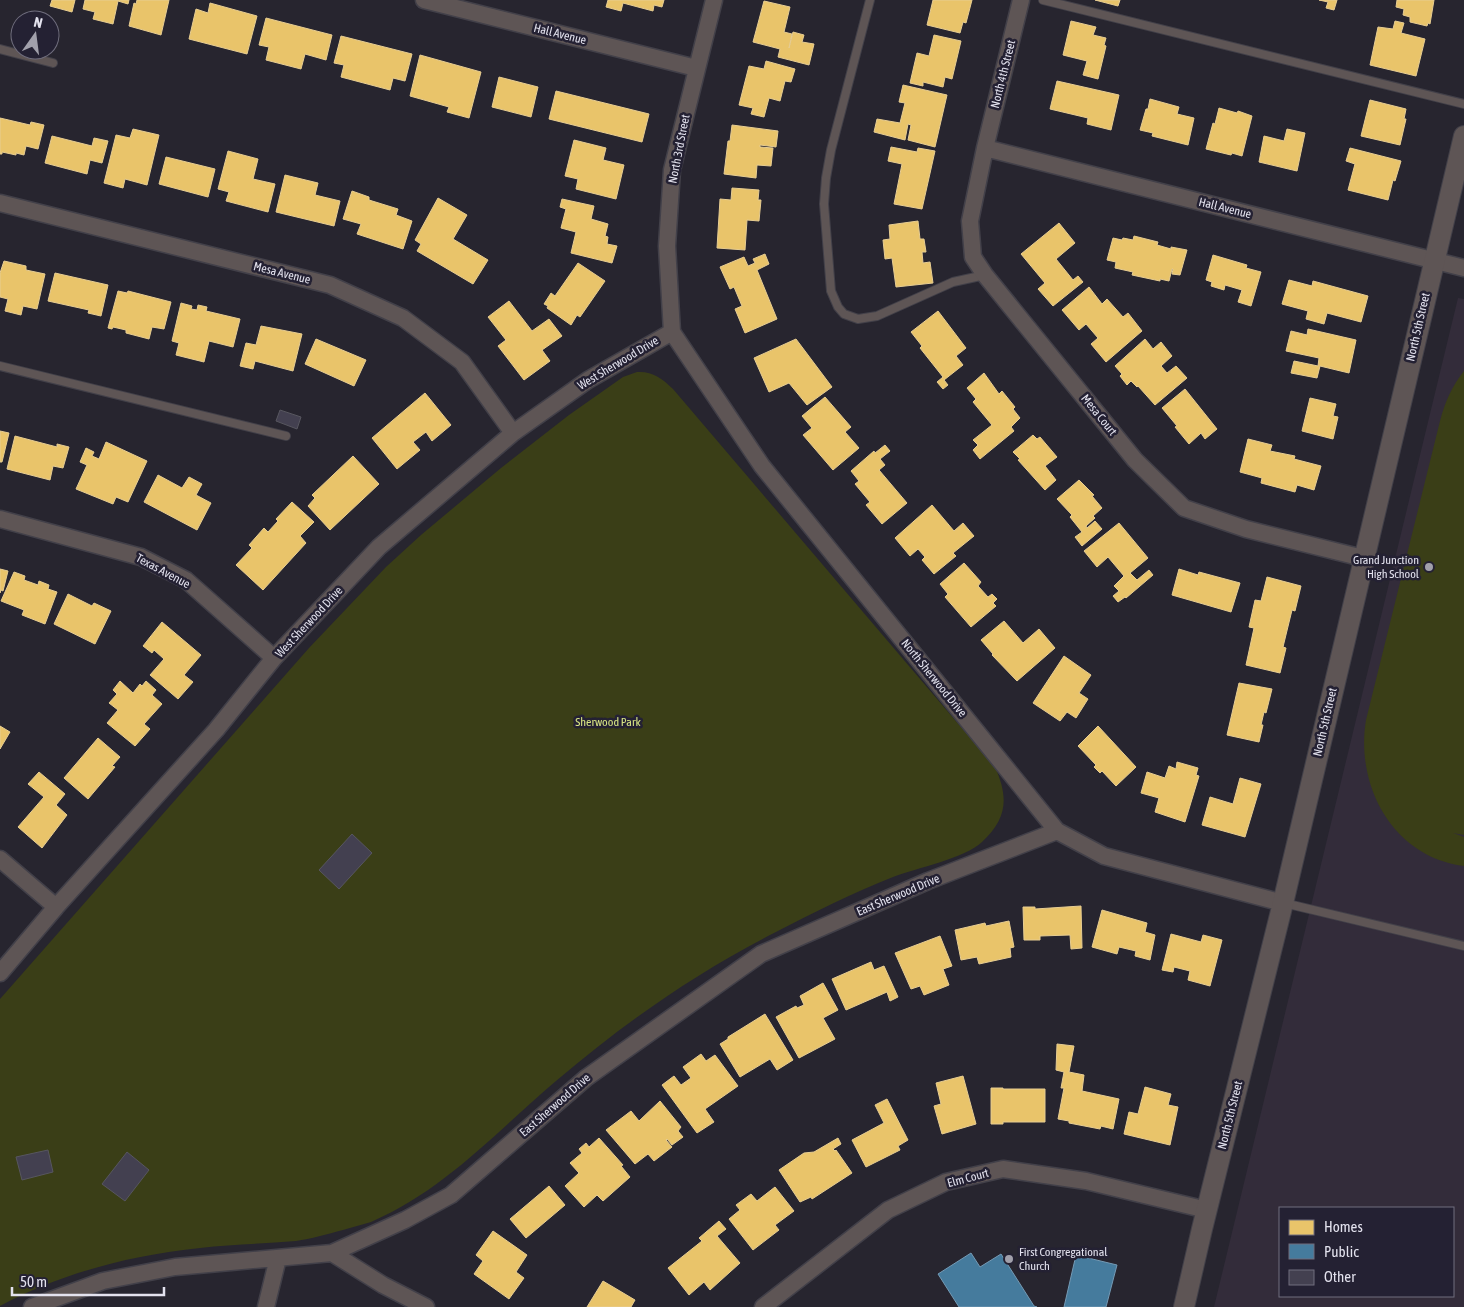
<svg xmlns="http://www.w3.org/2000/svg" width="1464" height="1307" viewBox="0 0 1464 1307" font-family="'Asap Condensed',sans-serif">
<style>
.education{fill:#332c3a;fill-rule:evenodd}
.green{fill:#3a3e17}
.homes{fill:#e9c46a;stroke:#e7cd92}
.public{fill:#457b9d;stroke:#749ab5}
.building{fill:#434050;stroke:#57565f}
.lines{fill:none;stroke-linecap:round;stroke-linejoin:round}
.service-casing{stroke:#424049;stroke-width:10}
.minor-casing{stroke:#424049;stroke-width:19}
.tertiary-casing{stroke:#424049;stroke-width:22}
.service{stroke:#5e5555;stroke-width:8}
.minor{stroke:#5e5555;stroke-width:16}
.tertiary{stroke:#5e5555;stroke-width:20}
.poi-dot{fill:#a1a0ab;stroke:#242133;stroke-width:2}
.labels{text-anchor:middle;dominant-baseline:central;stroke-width:5;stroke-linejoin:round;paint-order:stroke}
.street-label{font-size:12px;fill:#e3e2ee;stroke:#242133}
.poi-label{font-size:12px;fill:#e3e2ee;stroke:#242133;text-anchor:end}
.park-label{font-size:12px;fill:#d8e583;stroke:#242133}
</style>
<rect width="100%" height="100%" fill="#27252f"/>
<path class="education" d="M1458 298 1464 299V1307H1214ZM1280 1208H1453V1296H1280Z"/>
<path class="green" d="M1464 371V835L1453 833 1464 837V866C1393 857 1355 786 1366 720L1440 421C1445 402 1452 386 1464 371Z
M637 372C652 371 662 378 673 389L995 767C1009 798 1007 819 982 842 965 858 917 868 893 877 852 893 813 913 774 933 695 973 623 1024 556 1081 496 1132 445 1190 371 1222 362 1225 352 1227 343 1230 327 1234 311 1239 296 1241 264 1244 232 1244 200 1248 132 1255 61 1273 0 1306V999L309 648 386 567 421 535 501 468 569 415 623 377Z"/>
<path class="homes" d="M52 0H75L72 12 50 6Z
M85 0H129L128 4 118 1 113 24 93 19 95 12 83 9Z
M137 0H169L161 35 129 26 134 3 136 4Z
M608 0H664L662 7 654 5 653 11 623 3 621 11 606 7Z
M933 0H972L966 23 963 22 960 33 927 25Z
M1095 0H1120L1118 6Z
M1319 0H1337L1334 10 1326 8 1328 2Z
M1397 0H1434L1430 24 1428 23 1427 26 1410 22V17L1403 15 1404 9 1396 7Z
M764 1 790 7 784 32 792 34 789 48 793 32 804 35 802 42 814 44 809 65 778 57 780 49 753 42Z
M210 3 257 16 247 54 189 39 196 9 208 13Z
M266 18 332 35 326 60 305 54 301 69 266 60 269 47 259 45Z
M1071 21 1096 27 1093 35 1106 38 1104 45 1106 46 1098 79 1083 75 1087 61 1063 55Z
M1395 21 1404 23 1401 33 1425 39 1416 76 1370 65 1378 27 1393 29Z
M934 35 961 41 952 79 945 77 943 87 923 82V86L910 83 917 53 929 56Z
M341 36 412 54 405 81 393 78 390 90 341 77 344 65 334 63Z
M420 55 481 72 469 118 447 112 449 107 410 96Z
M766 61 795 69 791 82 785 81 780 101 769 98 764 117 751 114 753 108 739 105 749 66 764 69Z
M499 77 538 87 531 117 492 107Z
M1057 81 1119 95 1111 130 1087 124 1088 118 1050 109Z
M903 85 947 95 935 147 908 140 911 125 908 124 905 140 874 132 877 119 900 123 905 103 899 102Z
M556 91 649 114 642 142 549 119Z
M1150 99 1179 107 1177 114 1194 118 1188 145 1152 136 1153 133 1140 130 1146 109H1148Z
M1370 100 1406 109 1404 119H1406L1400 145 1361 136Z
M1219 108 1237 113 1238 111 1252 116 1242 156 1232 153 1231 155 1206 149 1213 123 1215 124Z
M0 118 30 125 31 122 44 125 38 149 26 146 24 155 16 153V155L2 152V154H0Z
M732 125 778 131 776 147 760 145V147L773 148 771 166 757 165 756 178 724 174 728 141H730Z
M133 129 159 135 147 185 125 179 123 188 104 183 116 135 130 138Z
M1287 129 1305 133 1297 171 1259 162 1264 136 1284 141Z
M52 136 92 146 94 138 108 141 102 163 90 160 87 174 45 163Z
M574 140 606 148 603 160 624 165 616 199 576 189 578 179 565 176Z
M891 147 917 152 918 148 935 151 922 209 894 204 902 164 888 161Z
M1350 148 1401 161 1395 181 1393 180 1388 200 1348 190 1355 164 1346 161Z
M228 151 258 159 253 179 275 184 268 212 226 201 229 192 218 189Z
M166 157 215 169 208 197 159 184Z
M285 175 318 183 315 195 340 201 334 226 276 212Z
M732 188 759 190 758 200H761L759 221 747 220 745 250 717 248 720 199 731 200Z
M352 191 369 197V200L398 209 396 215 412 221 403 249 357 234 361 224 343 219Z
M438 198 467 215 453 239 488 260 473 284 417 251 421 244 415 240Z
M562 199 594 206 591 219 608 224 605 236 608 237 607 244 617 246 612 263 571 253 576 232 561 228 566 209 560 207Z
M918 221 920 239H924L926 252H922L923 263 930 262 933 283 896 287 892 258 885 259 883 240 890 239 889 225Z
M1059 223 1075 243 1056 259 1073 280 1078 276 1083 282 1053 306 1038 289 1045 283 1021 254Z
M1134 236 1158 242 1157 245 1171 249V247L1187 250 1180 275 1172 274 1173 269H1172L1169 281 1160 279V281L1132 275 1133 272 1115 268 1116 262 1107 260 1113 238 1122 240 1123 238 1133 240Z
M765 254 769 264 757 270 777 319 745 333 735 309 742 306 734 287 730 289 720 267 744 257 748 266 755 263 753 259Z
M1213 255 1247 265 1246 268 1261 272 1251 306 1238 302 1242 290 1225 285 1224 290 1211 286 1212 282 1206 280Z
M4 261 26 266V270L45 274 37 309 23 306 21 315 5 311 8 299 0 297V273Z
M578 263 605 281 580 317 577 315 571 325 547 308 548 306 544 304 551 293 555 296Z
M55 273 108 285 101 316 88 313 89 310 48 301Z
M1289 280 1312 286 1313 281 1368 296 1361 322 1327 313 1324 324 1306 319 1308 311 1282 304Z
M1089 287 1102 304 1107 299 1123 317 1128 313 1142 331 1106 362 1091 344 1098 338 1086 324 1079 330 1062 310Z
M118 291 127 293 128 291 171 302 164 329 152 327 149 339 126 333V330L113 327 112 329 108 328Z
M509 301 532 331 549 319 562 336 542 350 550 361 524 380 498 346 506 340 488 317Z
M181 303 192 306 191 309 197 310 198 305 207 307 206 311 240 319 233 347 209 341 204 362 176 355 179 343 172 341Z
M938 311 966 348 956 356 963 365 944 380 948 385 943 389 937 382 943 377 920 348 922 346 911 332Z
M261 326 302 334 293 371 255 361 253 369 240 366 246 343 256 345Z
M1308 329 1356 340 1349 373 1320 366 1317 378 1291 373 1294 361 1318 366 1319 358 1286 351 1291 331 1307 335Z
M316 339 366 360 354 386 305 364Z
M796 339 832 387 807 405 789 383 769 392 754 358Z
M1145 339 1153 349 1161 342 1172 356 1161 366 1167 373 1176 366 1187 378 1155 405 1138 386 1137 387 1131 381 1127 385 1120 376 1122 374 1115 366Z
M984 373 999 394 1002 391 1015 407 1013 409 1020 418 1011 427 1014 431 980 459 973 450 978 445 973 440 992 425 973 402 976 399 967 388Z
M1185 389 1217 429 1205 439 1201 433 1189 444 1175 427 1177 426 1162 408Z
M425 393 451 425 432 441 426 432 413 442 420 450 397 469 372 438Z
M825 397 851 427 845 432 859 448 833 470 803 435 812 428 802 416Z
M1310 398 1336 404 1333 416 1338 417 1333 439 1302 431Z
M0 431 9 433 2 462H0Z
M1033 435 1037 439 1040 437 1057 457 1045 466 1056 480 1045 490 1018 460 1020 459 1013 452Z
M15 436 57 447V444L69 447 63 468 53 466 50 480 7 469Z
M1248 439 1272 445 1270 451 1295 456 1294 459 1321 466 1314 490 1297 485 1295 492 1261 483 1262 478 1240 472Z
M106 442 147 461 128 502 116 497 113 504 76 489 87 465 80 462 86 448 94 452 92 456 99 459Z
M885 445 890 451 880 459 885 465 879 470 907 503 882 524 866 505 870 502 855 484 859 481 851 471 874 451 875 453Z
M353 456 379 484 330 530 308 506 315 498 312 495Z
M158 475 182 488 189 477 202 484 196 495 211 503 197 530 144 502Z
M1079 480 1094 495 1092 496 1102 508 1093 516 1095 518 1086 526 1087 528 1095 521 1102 529 1082 546 1075 537 1082 532 1070 517 1072 515 1057 499Z
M292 502 314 522 300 536 306 543 263 590 236 565 252 548 249 545 264 528 268 532 278 521 276 519Z
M932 505 954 531 963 523 974 536 953 553 956 556 934 574 922 560 925 557 918 549 910 556 895 538Z
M1119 523 1148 558 1130 573 1137 580 1149 570 1153 575 1126 598 1125 597 1118 602 1113 596 1119 591 1114 586 1124 576 1108 557 1097 567 1084 551Z
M964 563 981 582 978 586 988 597 992 594 997 599 993 603 996 606 971 627 945 597 948 594 940 584Z
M0 569 8 571 3 591 1 590 0 593Z
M1179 569 1198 575 1199 572 1240 583 1231 612 1172 595Z
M14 572 25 576 24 580 38 585 39 581 49 585 48 589 57 592 45 624 22 615 24 610 1 601Z
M1267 577 1301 586 1295 611 1292 610 1283 647 1286 648 1280 673 1246 665 1254 628 1249 627 1255 600 1261 601Z
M68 594 92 606 94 603 111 611 95 644 54 624Z
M1004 621 1023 643 1039 629 1055 648 1017 681 992 655 993 654 981 640Z
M162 622 201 655 184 675 193 682 178 699 150 675 164 659 154 650 152 653 143 646Z
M1064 656 1091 675 1079 693 1088 699 1076 718 1067 712 1060 721 1033 703Z
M120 681 133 693 140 684 142 686 146 681 156 690 152 695 162 704 144 724 150 729 135 746 107 723 118 710 109 703 117 694 113 690Z
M1239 683 1272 689 1266 713 1264 712 1261 725H1263L1259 742 1227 735Z
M0 726 10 732 0 749Z
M1098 726 1136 767 1116 786 1102 771 1100 773 1094 767 1096 765 1078 746Z
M98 738 120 757 112 766 115 767 88 799 64 778Z
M1177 762 1198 768 1196 775 1199 776 1185 822 1155 812 1159 798 1141 793 1147 772 1165 778 1169 766 1176 769Z
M39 772 65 794 56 805 67 815 42 848 18 827 44 797 28 784Z
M1240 778 1261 784 1245 837 1202 825 1210 797 1233 804Z
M1081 906 1082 948 1071 949 1070 935 1040 936V940H1024L1023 907H1035V909Z
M1102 910 1147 923 1145 932 1155 935 1150 960 1135 956 1136 951 1119 947 1117 954 1092 947Z
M1009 921 1014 947 1010 948 1011 957 979 964 977 957 961 960 955 930 985 923 986 926Z
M1171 934 1201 942 1203 935 1222 940 1210 986 1188 980 1190 971 1174 967 1173 972 1162 970Z
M940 936 952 966 943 969 949 985 924 995 920 986 911 989 895 953Z
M871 962 874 970 884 966 898 997 890 1001 887 992 846 1010 832 979Z
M823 983 838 1010 823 1018 835 1039 799 1058 776 1017 796 1006 797 1008 804 1005 800 996Z
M765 1014 793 1060 777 1070 770 1059 740 1077 720 1044 728 1039V1037Z
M1057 1044 1074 1046 1069 1072 1084 1075 1082 1091 1119 1099 1113 1129 1101 1126 1100 1129 1069 1123V1121L1058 1119 1064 1088H1061L1064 1072 1056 1070Z
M701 1054 706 1061 715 1055 738 1086 705 1109 714 1122 697 1133 662 1085 674 1076 681 1085 691 1078 683 1067Z
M963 1076 976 1124 942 1134 934 1106 941 1104 936 1083Z
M1145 1087 1171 1094 1168 1105 1178 1107 1170 1145 1124 1134 1129 1112 1138 1114Z
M991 1088H1003V1089H1045V1122H1003V1124H991Z
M887 1099 908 1140 898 1146 900 1150 866 1167 852 1140 884 1123 875 1105Z
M660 1101 681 1127 678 1131 683 1137 672 1145 667 1139 666 1140 672 1147 654 1161 648 1154 635 1164 606 1130 631 1111 639 1121Z
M599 1138 623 1165 621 1166 630 1177 603 1201 597 1195 584 1207 565 1186 579 1173 570 1163 582 1153 579 1149 586 1143 589 1147Z
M838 1138 841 1144 833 1149 835 1151 836 1150 852 1173 812 1199 811 1197 800 1202 779 1170 804 1153 814 1152Z
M549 1186 565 1205 526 1238 510 1219Z
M775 1187 794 1211 775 1225 779 1230 753 1250 729 1219 740 1210 736 1205 751 1194 757 1201Z
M719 1221 726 1229 717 1236 740 1263 710 1290 704 1282 689 1295 668 1268 702 1241 699 1238Z
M493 1231 527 1255 516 1272 524 1278 509 1299 474 1274 483 1261 476 1255Z
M603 1281 635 1300 631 1307H587Z"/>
<path class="public" d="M971 1253 980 1267 1001 1254 1034 1306 1037 1307H959L938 1274Z
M1076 1255 1117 1265 1106 1307H1064Z"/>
<path class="building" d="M280 410 301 417 297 429 276 421Z
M352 834 372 853 339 889 319 870Z
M48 1150 53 1172 22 1180 16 1157Z
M127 1152 149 1170 125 1201 102 1184Z"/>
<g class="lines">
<defs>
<path id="service" d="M870 0 831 150 826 178 824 204 831 291 838 307 844 314 858 319 877 316 953 282 985 275
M1043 0 1464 104
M0 49 53 63
M0 366 286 436
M1284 903 1464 946"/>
<path id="minor" d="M424 0 696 68
M1021 0 985 148 970 221 973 257 985 275 1135 460 1184 508 1246 529 1363 558
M985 148 1464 268
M0 203 330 285 403 318 462 362 513 433
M672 332 762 466 1057 831 1104 856 1283 903
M672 332 667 246 672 170 714 0
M0 519 141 557 186 580 274 658
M0 859 56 907
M0 973 56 907 216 730 274 658 379 547 513 433 588 380 672 332
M332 1253 383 1285 426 1307
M32 1307 103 1281 175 1267 332 1253 405 1220 451 1195 586 1078 761 954 928 881 1057 831
M266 1307 278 1258
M763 1307 888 1210 946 1182 1003 1169 1086 1181 1207 1210"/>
<path id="tertiary" d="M1184 1307 1202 1229 1283 903 1464 136"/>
</defs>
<use href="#service" class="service-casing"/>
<use href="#minor" class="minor-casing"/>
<use href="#tertiary" class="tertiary-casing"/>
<use href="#service" class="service"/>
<use href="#minor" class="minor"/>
<use href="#tertiary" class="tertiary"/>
</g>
<g class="poi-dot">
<circle cx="1429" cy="567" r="5"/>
<circle cx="1009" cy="1259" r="5"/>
</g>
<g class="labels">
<g class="street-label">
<text transform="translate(560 34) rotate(14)">Hall Avenue</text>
<text transform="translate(1003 74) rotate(-76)">North 4th Street</text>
<text transform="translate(679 149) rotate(-79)">North 3rd Street</text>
<text transform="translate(1225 208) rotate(14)">Hall Avenue</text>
<text transform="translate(282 273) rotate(14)">Mesa Avenue</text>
<text transform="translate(1418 327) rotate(-77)">North 5th Street</text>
<text transform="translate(618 363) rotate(-31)">West Sherwood Drive</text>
<text transform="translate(1099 415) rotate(51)">Mesa Court</text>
<text transform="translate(163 571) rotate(28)">Texas Avenue</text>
<text transform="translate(309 622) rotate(-47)">West Sherwood Drive</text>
<text transform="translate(934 678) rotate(51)">North Sherwood Drive</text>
<text transform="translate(1325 722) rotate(-77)">North 5th Street</text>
<text transform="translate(898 895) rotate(-23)">East Sherwood Drive</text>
<text transform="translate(555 1105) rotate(-41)">East Sherwood Drive</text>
<text transform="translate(1230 1115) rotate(-76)">North 5th Street</text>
<text transform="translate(968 1178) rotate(-15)">Elm Court</text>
</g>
<g class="poi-label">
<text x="1419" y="560">Grand Junction<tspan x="1419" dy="14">High School</tspan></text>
<text x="1019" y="1252" text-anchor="start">First Congregational<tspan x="1019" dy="14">Church</tspan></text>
</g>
<g class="park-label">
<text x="608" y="722">Sherwood Park</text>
</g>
</g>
<rect x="1279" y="1207" width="175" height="90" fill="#242133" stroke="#706e7e"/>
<rect x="1289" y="1220" width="25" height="15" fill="#e9c46a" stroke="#706e7e"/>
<text x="1324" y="1232" font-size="15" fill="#e3e2ee">Homes</text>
<rect x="1289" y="1244" width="25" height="15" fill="#457b9d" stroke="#706e7e"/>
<text x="1324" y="1257" font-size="15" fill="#e3e2ee">Public</text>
<rect x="1289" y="1270" width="25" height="15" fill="#434050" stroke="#706e7e"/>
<text x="1324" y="1282" font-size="15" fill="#e3e2ee">Other</text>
<g transform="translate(35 35) rotate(14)"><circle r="24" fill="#242133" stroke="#706e7e"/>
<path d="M0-4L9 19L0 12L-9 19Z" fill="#a1a0ab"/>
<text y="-8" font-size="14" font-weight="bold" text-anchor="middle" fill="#e3e2ee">N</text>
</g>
<path d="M12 1287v8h152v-8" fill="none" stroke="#e3e2ee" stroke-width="2.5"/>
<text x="20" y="1287" font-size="15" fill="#e3e2ee" stroke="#242133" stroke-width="4" paint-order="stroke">50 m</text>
</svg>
